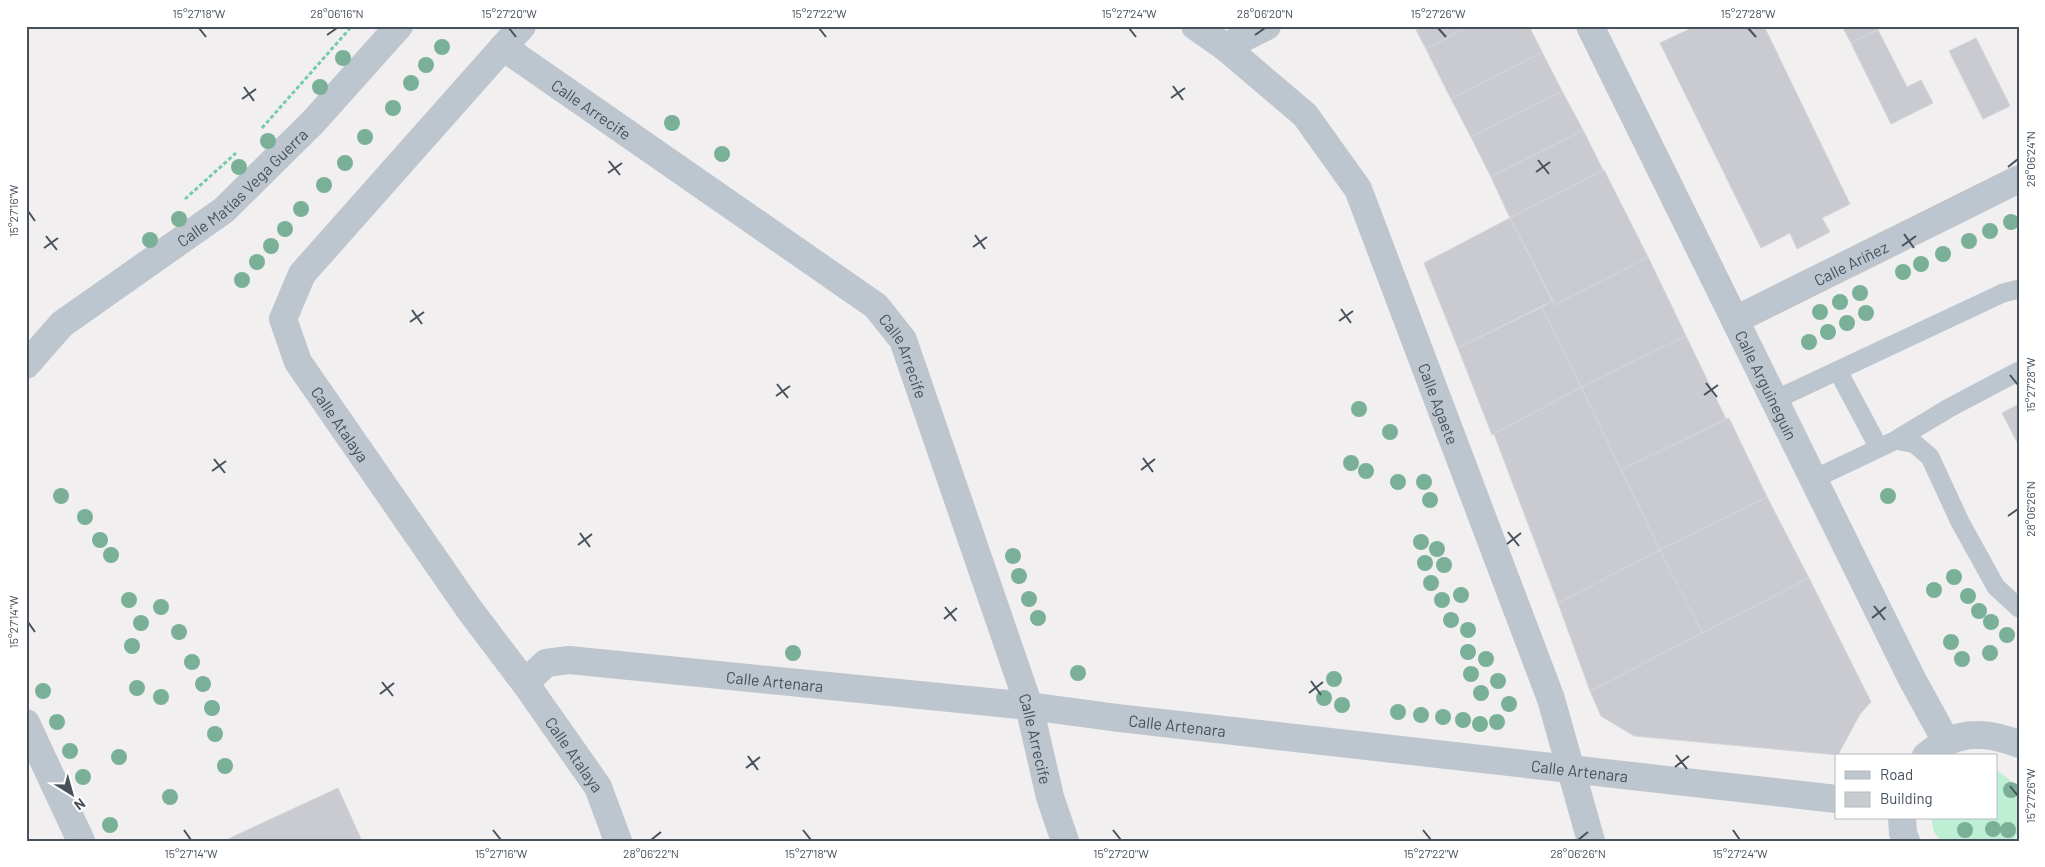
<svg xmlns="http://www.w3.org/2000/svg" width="2045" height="867" viewBox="0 0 2045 867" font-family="Barlow,sans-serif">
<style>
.green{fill:#beeed4}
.building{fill:#c9cbd1;stroke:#d3d5da}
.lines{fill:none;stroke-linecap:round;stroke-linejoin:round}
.path{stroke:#76cca7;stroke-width:3;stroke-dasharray:4 2.5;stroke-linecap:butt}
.service{stroke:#bdc5ce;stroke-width:19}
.minor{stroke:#bdc5ce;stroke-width:28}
.tree{fill:#7ab098}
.ticks{fill:none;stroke:#47515c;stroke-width:2}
.labels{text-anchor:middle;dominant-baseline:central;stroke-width:5;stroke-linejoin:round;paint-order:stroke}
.street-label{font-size:16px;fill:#47515c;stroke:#fff}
.neatline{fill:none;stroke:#47515c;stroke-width:2}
.ticks-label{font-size:12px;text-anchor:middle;fill:#47515c}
</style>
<rect width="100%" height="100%" fill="#f1efef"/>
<path class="green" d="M1996 770C2006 776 2014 782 2019 793V831L2013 841H1941L1934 832 1931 818H1996Z"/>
<path class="building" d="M1414 26H1469L1426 49Z
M1469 26H1529L1542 52 1451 99 1426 49Z
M1696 26H1764L1850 204 1822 218 1830 232 1797 249 1790 233 1761 248 1660 43Z
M1842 26H1885L1851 43Z
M1878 30 1907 87 1921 80 1933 103 1891 124 1851 43Z
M1976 38 2010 106 1983 119 1949 51Z
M1542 52 1562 91 1471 137 1451 99Z
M1562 91 1583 130 1491 177 1471 137Z
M1583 130 1603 170 1510 218 1491 177Z
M1604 170 1648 257 1555 305 1510 218Z
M1510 218 1552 301 1458 348 1424 263Z
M1648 257 1686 336 1581 387 1542 307 1552 301 1555 305Z
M1542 307 1581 387 1492 435 1458 348Z
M1686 336 1726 419 1621 470 1581 387Z
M1581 387 1660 550 1558 603 1494 434Z
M2019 404V446L2002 413Z
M1729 418 1767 497 1660 550 1621 470Z
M1767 497 1809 578 1702 633 1660 550Z
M1660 550 1702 633 1590 691 1558 603Z
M1809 578 1871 702 1860 714 1838 755 1634 736 1601 716 1590 691Z
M338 788 362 841H225L230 838Z"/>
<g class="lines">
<path class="path" d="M262 128 352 26
M185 199 236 153"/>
<path class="service" d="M1838 371 1879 448
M1775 400 2003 293 2019 289
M1896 440 1949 408 2019 371
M1814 479 1896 440 1915 444 1930 457 1960 522 1996 587 2019 608"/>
<g class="minor">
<path id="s1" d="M522 26 302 274 283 319 298 362 469 609 525 683 598 787 618 841"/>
<path id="s2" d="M1195 26 1225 47 1305 115 1358 189 1551 699 1591 841"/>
<path id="s3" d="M1590 26 1912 679 1946 741"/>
<path id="s4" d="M503 47 876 306 903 340 1029 706 1050 797 1065 841"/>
<path d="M1225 47 1267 26"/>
<path id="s5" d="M1735 320 2019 179"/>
<path id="s6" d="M26 365 62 324 224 210 314 121 399 26"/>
<path id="s7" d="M525 683 546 663 569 660 1029 706 1118 718 1836 799"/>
<path d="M26 723 81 841"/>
<path d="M1926 756C1933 751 1939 745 1946 742 1970 730 1995 735 2019 744"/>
<path d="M1902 818 1903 833 1906 841"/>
</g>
</g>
<g class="tree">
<circle cx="442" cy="47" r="8"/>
<circle cx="343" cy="58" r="8"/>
<circle cx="426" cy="65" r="8"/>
<circle cx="411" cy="83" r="8"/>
<circle cx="320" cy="87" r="8"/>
<circle cx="393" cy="108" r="8"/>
<circle cx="672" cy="123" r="8"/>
<circle cx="365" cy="137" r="8"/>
<circle cx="268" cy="141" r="8"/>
<circle cx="722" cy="154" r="8"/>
<circle cx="345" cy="163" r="8"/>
<circle cx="239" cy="167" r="8"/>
<circle cx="324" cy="185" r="8"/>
<circle cx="301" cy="209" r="8"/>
<circle cx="179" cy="219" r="8"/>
<circle cx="2011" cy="222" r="8"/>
<circle cx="285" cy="229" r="8"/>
<circle cx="1990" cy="231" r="8"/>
<circle cx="150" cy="240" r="8"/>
<circle cx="1969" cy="241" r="8"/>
<circle cx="271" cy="246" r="8"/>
<circle cx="1943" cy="254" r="8"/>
<circle cx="257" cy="262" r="8"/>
<circle cx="1921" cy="264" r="8"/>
<circle cx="1903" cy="272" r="8"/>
<circle cx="242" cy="280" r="8"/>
<circle cx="1860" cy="293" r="8"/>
<circle cx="1840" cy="302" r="8"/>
<circle cx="1820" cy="312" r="8"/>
<circle cx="1866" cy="313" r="8"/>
<circle cx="1847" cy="323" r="8"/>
<circle cx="1828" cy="332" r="8"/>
<circle cx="1809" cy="342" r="8"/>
<circle cx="1359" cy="409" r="8"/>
<circle cx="1390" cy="432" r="8"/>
<circle cx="1351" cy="463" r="8"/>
<circle cx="1366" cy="471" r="8"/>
<circle cx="1398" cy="482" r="8"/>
<circle cx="1424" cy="482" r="8"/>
<circle cx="61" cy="496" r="8"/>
<circle cx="1888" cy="496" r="8"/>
<circle cx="1430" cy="500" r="8"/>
<circle cx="85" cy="517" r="8"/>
<circle cx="100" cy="540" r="8"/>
<circle cx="1421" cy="542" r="8"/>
<circle cx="1437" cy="549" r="8"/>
<circle cx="111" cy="555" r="8"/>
<circle cx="1013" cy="556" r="8"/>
<circle cx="1425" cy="563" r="8"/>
<circle cx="1444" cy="565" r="8"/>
<circle cx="1019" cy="576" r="8"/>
<circle cx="1954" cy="577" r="8"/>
<circle cx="1431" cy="583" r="8"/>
<circle cx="1934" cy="590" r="8"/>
<circle cx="1461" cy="595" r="8"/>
<circle cx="1968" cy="596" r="8"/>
<circle cx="1029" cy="599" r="8"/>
<circle cx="129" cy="600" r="8"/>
<circle cx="1442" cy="600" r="8"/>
<circle cx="161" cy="607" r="8"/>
<circle cx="1979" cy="611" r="8"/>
<circle cx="1038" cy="618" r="8"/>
<circle cx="1451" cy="620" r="8"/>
<circle cx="1991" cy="622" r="8"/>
<circle cx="141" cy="623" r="8"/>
<circle cx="1468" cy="630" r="8"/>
<circle cx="179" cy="632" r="8"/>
<circle cx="2007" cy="635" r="8"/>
<circle cx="1951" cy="642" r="8"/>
<circle cx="132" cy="646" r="8"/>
<circle cx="1468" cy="652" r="8"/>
<circle cx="793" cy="653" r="8"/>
<circle cx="1990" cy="653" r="8"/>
<circle cx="1486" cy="659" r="8"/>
<circle cx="1962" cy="659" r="8"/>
<circle cx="192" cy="662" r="8"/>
<circle cx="1078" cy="673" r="8"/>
<circle cx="1471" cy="674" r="8"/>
<circle cx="1334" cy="679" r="8"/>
<circle cx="1498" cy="681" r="8"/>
<circle cx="203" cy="684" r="8"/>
<circle cx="137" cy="688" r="8"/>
<circle cx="43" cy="691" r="8"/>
<circle cx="1481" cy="693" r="8"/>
<circle cx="161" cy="697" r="8"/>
<circle cx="1324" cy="698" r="8"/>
<circle cx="1509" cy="704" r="8"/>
<circle cx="1342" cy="705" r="8"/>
<circle cx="212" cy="708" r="8"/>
<circle cx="1398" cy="712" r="8"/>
<circle cx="1421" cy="715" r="8"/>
<circle cx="1443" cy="717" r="8"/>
<circle cx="1463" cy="720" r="8"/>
<circle cx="57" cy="722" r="8"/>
<circle cx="1497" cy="722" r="8"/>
<circle cx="1480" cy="724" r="8"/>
<circle cx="215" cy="734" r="8"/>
<circle cx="70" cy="751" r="8"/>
<circle cx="119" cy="757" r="8"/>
<circle cx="225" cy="766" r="8"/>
<circle cx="83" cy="777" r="8"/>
<circle cx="2011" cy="790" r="8"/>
<circle cx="170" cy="797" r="8"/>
<circle cx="110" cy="825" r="8"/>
<circle cx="1993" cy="829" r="8"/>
<circle cx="1965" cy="830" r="8"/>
<circle cx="2008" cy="830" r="8"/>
</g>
<path class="ticks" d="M199 28 206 37M509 28 516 37M819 28 826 37M1129 28 1136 37M1438 28 1446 37M1748 28 1756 37M327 35 337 28M1255 35 1265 28M1173 86 1183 100M244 87 254 101M1171 98 1185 88M242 99 256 89M1538 160 1549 174M609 161 620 175M2008 167 2018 159M1536 172 1550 162M608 173 622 163M28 211 35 221M1904 234 1914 248M975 235 985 249M46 236 57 250M1902 246 1916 236M973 247 987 237M44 248 58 238M1341 309 1351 323M412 310 422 324M1339 321 1353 311M410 322 424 312M2010 375 2018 385M1706 383 1717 397M777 384 788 398M1704 395 1718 385M776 396 790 386M1143 458 1153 472M214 459 225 473M1141 470 1155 459M212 471 226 461M2008 516 2018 509M1508 532 1519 546M580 533 590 547M1507 544 1521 533M578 545 592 534M1874 606 1885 620M945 607 956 621M1872 618 1886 607M944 619 957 608M28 622 35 632M1311 681 1321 695M382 682 393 696M1309 693 1323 682M380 694 394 683M1676 755 1687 769M748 756 758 770M1675 767 1689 756M746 768 760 757M2010 786 2018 796M184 830 191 840M493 830 501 840M803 830 811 840M1113 830 1121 840M1423 830 1431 840M1733 830 1740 840M651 840 661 832M1578 840 1588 832"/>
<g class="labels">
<g class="street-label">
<text stroke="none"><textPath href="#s4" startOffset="108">Calle Arrecife</textPath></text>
<text stroke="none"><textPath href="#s6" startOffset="281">Calle Matías Vega Guerra</textPath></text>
<text stroke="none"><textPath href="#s5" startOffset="129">Calle Aríñez</textPath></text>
<text stroke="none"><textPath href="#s4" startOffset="512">Calle Arrecife</textPath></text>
<text stroke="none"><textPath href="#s3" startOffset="400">Calle Arguineguín</textPath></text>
<text stroke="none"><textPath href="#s2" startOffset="462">Calle Agaete</textPath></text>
<text stroke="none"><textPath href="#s1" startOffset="501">Calle Atalaya</textPath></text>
<text stroke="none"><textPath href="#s7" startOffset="259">Calle Artenara</textPath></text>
<text stroke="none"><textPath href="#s7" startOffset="664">Calle Artenara</textPath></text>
<text stroke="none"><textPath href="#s4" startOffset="918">Calle Arrecife</textPath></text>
<text stroke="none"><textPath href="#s1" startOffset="906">Calle Atalaya</textPath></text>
<text stroke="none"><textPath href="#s7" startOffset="1069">Calle Artenara</textPath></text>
</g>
</g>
<rect width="2045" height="867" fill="none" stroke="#ffffff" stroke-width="55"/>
<rect x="1835" y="754" width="162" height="65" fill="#ffffff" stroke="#b5b9be"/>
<rect x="1845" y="771" width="25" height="8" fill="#bdc5ce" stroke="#b5b9be"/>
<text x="1880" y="780" font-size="15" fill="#47515c">Road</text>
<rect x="1845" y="792" width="25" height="15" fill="#c9cbd1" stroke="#b5b9be"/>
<text x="1880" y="804" font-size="15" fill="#47515c">Building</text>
<g transform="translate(72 794) rotate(143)" stroke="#ffffff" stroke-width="4" paint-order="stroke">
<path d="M0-4L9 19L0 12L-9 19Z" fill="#47515c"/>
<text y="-8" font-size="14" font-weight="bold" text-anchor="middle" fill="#47515c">N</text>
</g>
<rect x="28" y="28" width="1990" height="812" class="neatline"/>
<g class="ticks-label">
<text x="199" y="18">15°27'18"W</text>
<text x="337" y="18">28°06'16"N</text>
<text x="509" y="18">15°27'20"W</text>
<text x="819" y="18">15°27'22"W</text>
<text x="1129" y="18">15°27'24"W</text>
<text x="1265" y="18">28°06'20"N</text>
<text x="1438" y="18">15°27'26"W</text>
<text x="1748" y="18">15°27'28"W</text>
<text transform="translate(2031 159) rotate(-90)" y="4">28°06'24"N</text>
<text transform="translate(14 211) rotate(-90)" y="4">15°27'16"W</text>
<text transform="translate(2031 385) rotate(-90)" y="4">15°27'28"W</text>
<text transform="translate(2031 509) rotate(-90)" y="4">28°06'26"N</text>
<text transform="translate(14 622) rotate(-90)" y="4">15°27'14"W</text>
<text transform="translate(2031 796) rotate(-90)" y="4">15°27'26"W</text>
<text x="191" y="858">15°27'14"W</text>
<text x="501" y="858">15°27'16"W</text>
<text x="651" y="858">28°06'22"N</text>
<text x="811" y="858">15°27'18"W</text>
<text x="1121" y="858">15°27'20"W</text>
<text x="1431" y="858">15°27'22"W</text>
<text x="1578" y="858">28°06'26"N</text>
<text x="1740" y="858">15°27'24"W</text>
</g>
</svg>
